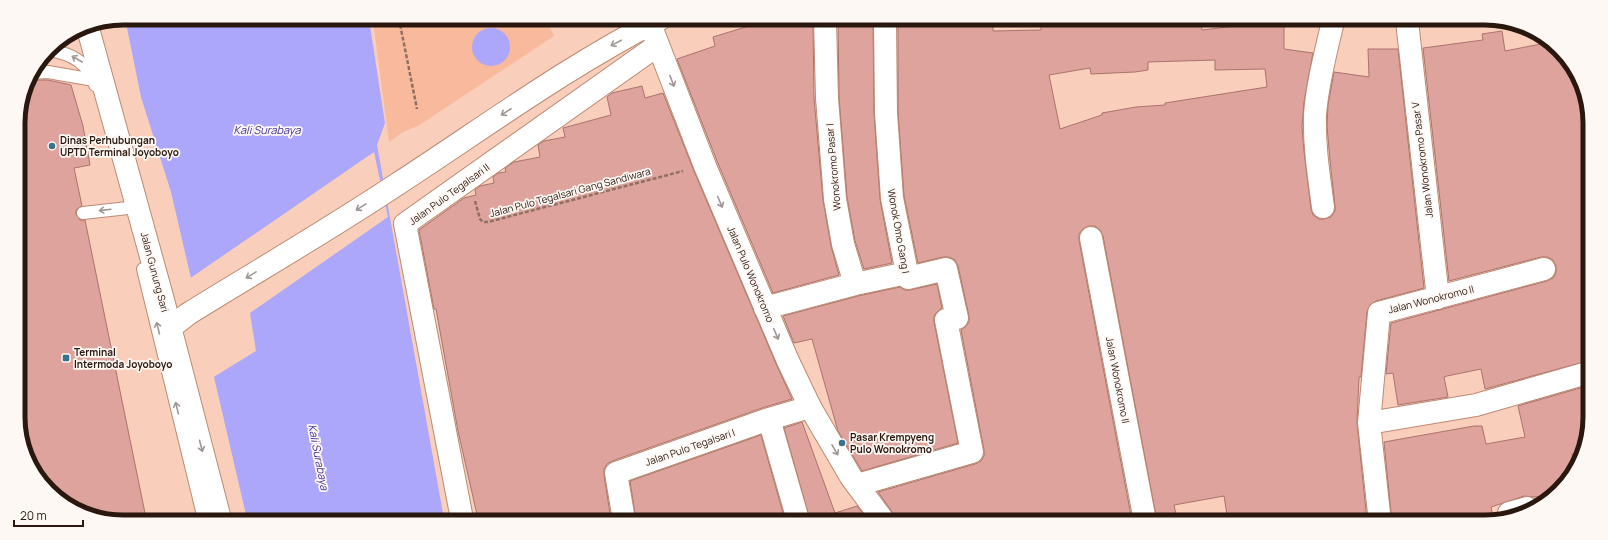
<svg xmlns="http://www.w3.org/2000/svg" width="1608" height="540" viewBox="0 0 1608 540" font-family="Manrope,sans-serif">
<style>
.green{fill:#f8b99c}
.water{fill:#aca7fb}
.pier{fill:#f9ceba}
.building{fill:#dda39c;stroke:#aa736d;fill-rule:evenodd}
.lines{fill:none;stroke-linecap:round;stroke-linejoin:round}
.lane-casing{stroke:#bc8a73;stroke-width:14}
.street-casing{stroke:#bc8a73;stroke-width:24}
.secondary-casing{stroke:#bc8a73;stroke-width:24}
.primary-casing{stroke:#bc8a73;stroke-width:24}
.path{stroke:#8f7062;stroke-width:2.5;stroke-dasharray:4 2;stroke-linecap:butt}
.lane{stroke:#fff;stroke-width:12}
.street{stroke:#fff;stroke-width:22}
.secondary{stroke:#fff;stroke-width:22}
.primary{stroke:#fff;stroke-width:22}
.oneway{stroke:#9f9793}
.poi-dot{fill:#37738a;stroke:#fef8f5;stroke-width:1.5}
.labels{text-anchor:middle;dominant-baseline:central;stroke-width:3.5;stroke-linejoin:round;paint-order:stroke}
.poi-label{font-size:10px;font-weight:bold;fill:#2a170e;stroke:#fef8f5;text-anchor:start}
.street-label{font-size:10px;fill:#2a170e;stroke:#fef8f5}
.water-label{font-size:11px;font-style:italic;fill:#42308f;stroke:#fef8f5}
.rim{fill:none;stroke:#2a170e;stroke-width:5}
</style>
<rect width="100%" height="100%" fill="#f9ceba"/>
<path class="green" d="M546 19 554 36 418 126 403 132 389 142 373 20Z"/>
<path class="water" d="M125 18 369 19 385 123 377 145 444 519H247L171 192 141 97Z
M472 47a19 19 0 1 1 38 0a19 19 0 1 1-38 0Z"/>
<path class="pier" d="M374 152 388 217 250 313 256 351 212 378 189 279Z"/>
<path class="building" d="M749 20H813L814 98 823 200 831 246 839 275 773 293 717 161 677 59 715 46 713 37 749 26Z
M838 20H873L874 113 880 199 892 263 864 269 855 241 847 197 839 97Z
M898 20H993V31L1041 30V25L1081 22V21H1201L1202 30 1253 24 1254 21H1284V49L1313 53 1304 102 1302 127 1304 151 1311 209 1313 215 1319 219H1324L1331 217 1335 211V206L1330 160 1327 126 1328 105 1334 72 1369 77 1368 49H1398L1424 288 1376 301 1370 305 1367 312 1361 377H1359L1357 422 1367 521H1228L1224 496 1174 505 1177 519 1157 521 1103 236 1100 230 1095 226H1089L1083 229 1079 234V240L1132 521 895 520 893 513 878 492 975 464 981 461 984 456V450L961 330 965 327 969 322V316L958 266 955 260 949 257H943L918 263 904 196 898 112ZM1215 60V70L1265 69 1267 87 1165 103V105L1136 107 1102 113V115L1060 129 1049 75 1090 68 1091 74 1135 72 1148 70V62Z
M1502 31 1505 51 1546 43 1564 54 1588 103 1587 286 1584 287 1587 303V361L1485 389 1481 369 1447 376 1444 377 1448 397 1398 405 1393 373 1386 374 1391 323 1547 281 1553 278 1556 273V266L1553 260 1548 257H1541L1449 281 1423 48 1483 40 1482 34Z
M28 80H48L71 85 83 126 90 165 74 168 82 206 76 210V214L80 220H85L146 518H96L44 486 20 437 18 116Z
M642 86 645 98 663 93 694 171 777 366 792 399 765 407 612 461 607 464 604 469V475L611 520 478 519 458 431 436 309H434L419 230 464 198 476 195 475 190 480 186 494 183 493 177 498 173 506 172 505 168 514 162 540 157 538 145 544 141 565 137 563 128 611 115 607 97 612 93Z
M937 284 942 308 938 311 934 316V322L958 443 862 471 838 431 812 339 794 343 783 316 858 296 900 287 905 290H910Z
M1587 386 1586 444 1582 453 1572 454 1575 469 1572 475 1554 495 1533 497 1524 496 1491 507 1494 521 1492 522H1392L1384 442 1474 426H1482L1486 444 1525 437 1518 406Z
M802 422 835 513 857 506 868 520H810L784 428Z
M761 435 785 520H636L630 481Z"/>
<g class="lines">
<defs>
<path id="lane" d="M48 50C70 53 89 62 95 85
M31 73 48 72 94 80
M83 213 128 208
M143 269 204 519"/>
<path id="street" d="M825 20 827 98 835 199 843 244 855 284 907 273
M1407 21 1438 298
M1323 207C1319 177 1314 146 1315 115 1317 84 1326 52 1333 21
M1091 238 1145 521
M765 308 855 284
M769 419 798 520
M1369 423 1476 405 1587 373
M857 485 972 452 946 320 957 318 946 269 908 278 892 198 886 113 885 20
M1509 513 1527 508
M462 519 405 224 658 45
M624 520 616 473 769 419 810 407
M1380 522 1369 423 1379 313 1544 269"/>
<path id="secondary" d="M650 24 705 166 788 361 810 407 851 477 883 520
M170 328 188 314C259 270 330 229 399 183 485 127 568 66 660 19"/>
<path id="primary" d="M87 25 163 300 220 519"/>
</defs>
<use href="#lane" class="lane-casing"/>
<use href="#street" class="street-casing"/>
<use href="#secondary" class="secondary-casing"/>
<use href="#primary" class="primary-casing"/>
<path class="path" d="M399 19 417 109
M475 201 480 219 483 222H488L683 171"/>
<use href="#lane" class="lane"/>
<use href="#street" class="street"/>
<use href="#secondary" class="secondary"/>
<use href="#primary" class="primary"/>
</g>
<defs><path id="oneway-shaft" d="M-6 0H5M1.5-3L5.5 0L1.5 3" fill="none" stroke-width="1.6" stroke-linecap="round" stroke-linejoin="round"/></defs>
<g class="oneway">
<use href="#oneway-shaft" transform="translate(616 43) rotate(152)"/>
<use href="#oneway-shaft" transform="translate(77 59) rotate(-150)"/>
<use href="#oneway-shaft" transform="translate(672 81) rotate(69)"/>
<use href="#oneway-shaft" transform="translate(506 112) rotate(147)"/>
<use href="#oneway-shaft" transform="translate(720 202) rotate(67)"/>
<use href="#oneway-shaft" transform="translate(361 207) rotate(148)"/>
<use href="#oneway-shaft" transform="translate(105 210) rotate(173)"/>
<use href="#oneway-shaft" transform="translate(251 275) rotate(148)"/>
<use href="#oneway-shaft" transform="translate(158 328) rotate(-104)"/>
<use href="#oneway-shaft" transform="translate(776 334) rotate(67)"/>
<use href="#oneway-shaft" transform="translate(177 408) rotate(-104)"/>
<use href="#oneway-shaft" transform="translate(201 446) rotate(75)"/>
<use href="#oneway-shaft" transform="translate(835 450) rotate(60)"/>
</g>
<g class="poi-dot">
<circle cx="52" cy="146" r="4"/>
<rect x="62" y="354" width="8" height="8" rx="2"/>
<circle cx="842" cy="443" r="4"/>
</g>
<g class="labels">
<g class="poi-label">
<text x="60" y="140">Dinas Perhubungan<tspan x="60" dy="12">UPTD Terminal Joyoboyo</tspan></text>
<text x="74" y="352">Terminal<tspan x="74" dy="12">Intermoda Joyoboyo</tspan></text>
<text x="850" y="437">Pasar Krempyeng<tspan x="850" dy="12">Pulo Wonokromo</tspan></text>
</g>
<g class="street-label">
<text transform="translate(1422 160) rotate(-97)">Jalan Wonokromo Pasar V</text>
<text transform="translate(833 167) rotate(-95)">Wonokromo Pasar I</text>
<text transform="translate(570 192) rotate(-15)">Jalan Pulo Tegalsari Gang Sandiwara</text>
<text transform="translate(449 194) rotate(-36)">Jalan Pulo Tegalsari II</text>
<text transform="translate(899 231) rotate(80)">Wonok Omo Gang I</text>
<text transform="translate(155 272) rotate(75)">Jalan Gunung Sari</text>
<text transform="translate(751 274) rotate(67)">Jalan Pulo Wonokromo</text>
<text transform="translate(1431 299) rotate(-14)">Jalan Wonokromo II</text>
<text transform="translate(1118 380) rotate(79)">Jalan Wonokromo II</text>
<text transform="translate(690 447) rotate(-19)">Jalan Pulo Tegalsari I</text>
</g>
<g class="water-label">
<text x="267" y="129">Kali Surabaya</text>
<text transform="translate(319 457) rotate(79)">Kali Surabaya</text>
</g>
</g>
<path d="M0 0H1608V540H0ZM123 25H1485A98 98 0 0 1 1583 123V417A98 98 0 0 1 1485 515H123A98 98 0 0 1 25 417V123A98 98 0 0 1 123 25Z" fill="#fef8f5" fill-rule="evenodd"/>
<path class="rim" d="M123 25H1485A98 98 0 0 1 1583 123V417A98 98 0 0 1 1485 515H123A98 98 0 0 1 25 417V123A98 98 0 0 1 123 25Z"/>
<path d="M14 520v6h69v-6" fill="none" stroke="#2a170e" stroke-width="2"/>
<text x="20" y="520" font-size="12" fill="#2a170e" stroke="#fef8f5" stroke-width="3" paint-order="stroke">20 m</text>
</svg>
